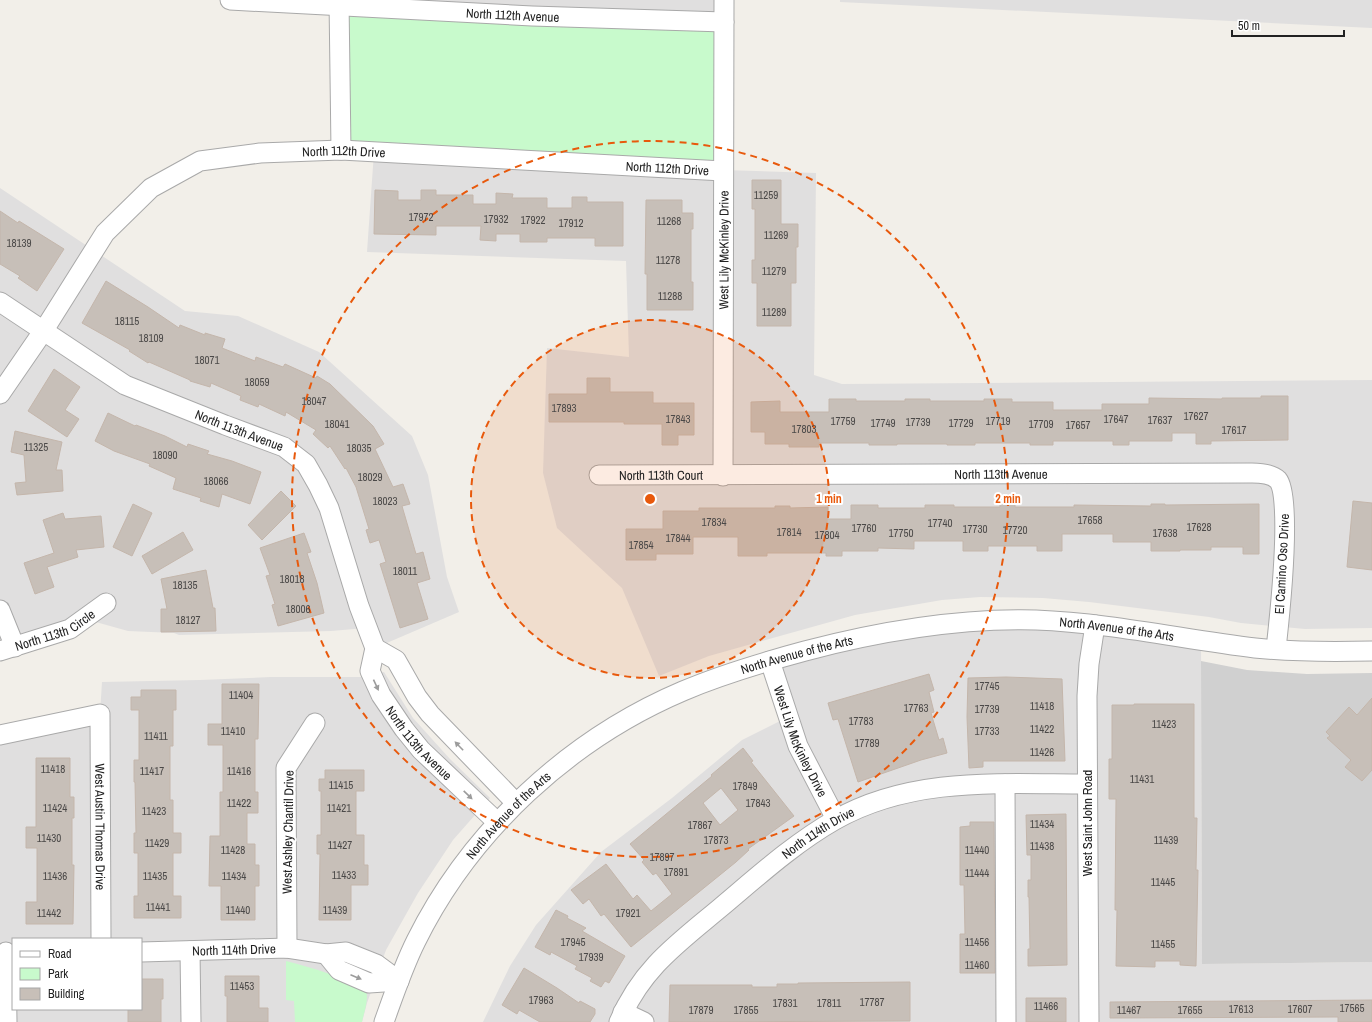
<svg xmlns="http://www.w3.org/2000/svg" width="1372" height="1022" viewBox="0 0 1372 1022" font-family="'Archivo Narrow',sans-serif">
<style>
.residential{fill:#e0dfdf;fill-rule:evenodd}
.religious{fill:#d0d0d0}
.park{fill:#c8facc}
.building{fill:#c7bfb8;stroke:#c4b6ab;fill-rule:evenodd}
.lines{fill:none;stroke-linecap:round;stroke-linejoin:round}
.minor-casing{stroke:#a9a9a9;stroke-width:21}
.minor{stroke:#fff;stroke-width:19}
.oneway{fill:#9c9c9c}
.ring{fill:none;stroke:#e8590c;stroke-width:2;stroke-dasharray:7 5}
.labels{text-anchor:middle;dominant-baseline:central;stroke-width:4;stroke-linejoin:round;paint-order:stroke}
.number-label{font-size:11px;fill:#4b4948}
.street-label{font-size:13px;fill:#222;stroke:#fff}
.centre{fill:#e8590c;stroke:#fff;stroke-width:2}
.ring-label{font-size:12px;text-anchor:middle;font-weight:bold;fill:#e8590c;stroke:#fff;stroke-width:4;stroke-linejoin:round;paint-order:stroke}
</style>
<rect width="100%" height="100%" fill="#f2efe9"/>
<path class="residential" d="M230 0H724L723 170 816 173 814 375 842 384 1372 380V628L1305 629 1241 623 1209 617 1089 602 1043 598 980 597 942 600 855 615 709 656 659 676 622 588 557 528 543 473 547 348 629 357 626 261 367 252 374 152 339 5Z
M840 0H1372V28L840 2Z
M0 188 185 311 238 316 319 352 412 436 428 475 447 577 459 612 375 648 366 628 331 631 179 635 174 633 128 631 85 619 0 651Z
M960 622 1201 640 1202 964 1372 962V1022H483L510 966 536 925 601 852 672 798 742 740 788 717 770 661Z
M384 672 413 718 450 759 490 798 453 840 418 893 386 950 367 1003 362 1022H0V735L100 714 102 682 200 680 271 677H361ZM13 939H141V1009H13Z"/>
<path class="religious" d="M1201 661 1247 670 1307 674 1372 673V962L1202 964Z"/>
<path class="park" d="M339 5 724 22 723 171 341 150Z
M286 961C314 968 342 977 366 990 369 1000 364 1012 362 1022H295L294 1001 286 1000Z"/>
<path class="building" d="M752 180H781V224H798V247H796V283H791V326H757V283H752V260H755V209H752Z
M375 190 398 191V200H421V190H436V195H473V204H496V193L513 194 512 198H547V208H572V197H587V202H623V246H595V238H547V242H520V234H496V241L480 240 481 226H436V235L374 234Z
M646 200H682V213H693V229H691V282H693V310H647V274H645Z
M0 211 18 223 19 221 64 249 37 291 18 278 20 276 0 264Z
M106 281 148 307 179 328 180 325 205 335V333L225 339 222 348 255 361 256 357 283 367 285 364 316 378 317 376 330 384 373 426 384 444 375 449 393 487 403 484 410 504 402 506 416 554 423 552 430 579 417 583 428 619 400 628 380 564 386 562 379 540 370 543 366 530 369 529 356 487 346 468 345 469 330 446 328 448 313 434 316 430 286 412 285 416 259 404 258 407 240 400 241 396 211 383 210 387 190 381V380L149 362 148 363 129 351 130 350 82 323Z
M54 369 80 387 65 410 79 419 67 437 28 411Z
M587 378H610V392H653V403H694V435H678V445H662V424H624V422H549V394H587Z
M1261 396H1288V440L1211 441V444H1196V433H1172V441H1129V445H1113V441H1053V445H1030V443H975V445H947V444H897V445H869V443H819V447H789V444H765V432H751V402L780 401V412H829V399H856V401H905V399H930V401H984V399H1012V402H1053V410H1102V404H1149V398L1222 399V398H1261Z
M108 413 135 426 136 425 165 436 187 447 188 444 209 451 207 454 232 461 261 472 250 504 222 494 219 507 200 501 201 498 173 489 176 478 149 466 150 464 114 451 95 441Z
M15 431 62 442 56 470H62L63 491 17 495 15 483 26 482 24 455 11 452Z
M281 491 296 506 262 540 248 525Z
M1353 501 1372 503V570L1347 567Z
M133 504 152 513 132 556 113 547Z
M1000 504H1015V507H1074V505L1151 506V504H1165V505L1259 504V554H1243V547H1211V550H1180V551H1151V542H1113V534H1062V551H1037V546H988V551H963V541H914V549L878 548V551H842V556H826V553H767V556H738V537H693V554H656V560H626V529H663V511H699V508H775V506H790V508L828 507V519H851V505H878V508H925V505H954V507H1000Z
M63 513 65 519 101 516 104 547 76 550 78 557 47 567 54 587 35 594 24 563 54 553 43 520Z
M183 532 193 550 152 574 142 556Z
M304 533 311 552 307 553 317 583 324 613 278 626 272 605 275 604 266 576 270 575 260 548Z
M206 570 213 608H215L216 631 161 632V609H167L161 579Z
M929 674 934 690 929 692 934 712 931 713 939 740 943 738 947 753 921 760 858 782 838 719 833 720 828 703Z
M1006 677 1062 679 1065 761H983V767L969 768 967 717 968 678Z
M222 684H259L258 739H255V792H258V813H247V844H255V865H259V886H255V920H221V886H209L210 836H220V792H223V745H208V724H222Z
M141 690H176V710H173V746H170V800H173V833H181V853H173V896H181V918H134V896H138V853H134V833H136L135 782H134V760H139V710H131V697H141Z
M1372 698V770L1362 781 1345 767 1351 760 1327 738 1330 736 1326 732 1349 707 1357 715Z
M1134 704H1194V818H1197L1196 870H1198L1196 966 1180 965V961H1155V967L1116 966 1117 910H1115L1116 799H1109V759H1112V705H1134Z
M743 748 753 761 751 762 794 816 748 849 749 850 736 862 631 947 604 914 601 916 589 899 583 904 571 890 606 864 633 899 637 895 651 911 672 894 656 873 653 875 642 862 644 860 630 844 712 776 711 775ZM721 788 738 810 720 825 703 803Z
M36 758H70V797H74V818H72V865H74L73 924H26V902H37V848H26V827H36Z
M325 770H364V791H356V835H364V865H368V885H351V920H319L320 854H317V835H321V791H319V779H325Z
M1066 814 1067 965 1028 966V949H1030L1029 897H1028V880H1031V855H1027L1026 815Z
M970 822H994L995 973H960V934H965L964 885H960V827L970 826Z
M556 910 568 916 567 918 586 928 582 931 625 956 609 983 605 981 601 987 590 981 592 978 575 969 577 966 551 952 550 955 535 947Z
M524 968 557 988 579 1003 580 1001 595 1009V1014L590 1022H540L519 1010 517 1014 502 1005Z
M225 976H259V1008H268V1022H227V996H225Z
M141 979H163V999H161V1022H128V1009H141Z
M910 982V1021L669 1022 670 985H752V987H777V984H798V983Z
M1026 998H1066V1022H1026Z
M1372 1000V1022H1338V1017L1110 1018V1002Z"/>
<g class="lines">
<defs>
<g id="minor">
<path id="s1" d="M230 0 532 16 724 22"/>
<path d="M339 0 341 150"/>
<path id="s2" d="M0 302 125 385 225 425 284 447 306 464 318 485 329 508 359 606 375 648 370 671 381 695 404 729 421 750 497 822"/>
<path id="s3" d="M0 394 44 330 105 233 151 188 200 161 260 153 341 150 723 171"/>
<path id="s4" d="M599 475 1252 473C1260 473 1272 474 1278 480 1293 498 1279 622 1276 649"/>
<path id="s5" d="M723 476 724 0"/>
<path d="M0 610 15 647"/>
<path d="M375 648 396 660 417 697 430 714 516 803"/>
<path id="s6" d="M0 651 70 629 106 603"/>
<path id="s7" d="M770 661 798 746 836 819"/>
<path id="s8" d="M0 735 100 714 101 939"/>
<path d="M1005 784 1006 1022"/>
<path d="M287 948 286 768 315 723"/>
<path d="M190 951 191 1022"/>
<path d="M6 952 7 1022"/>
<path id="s9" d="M141 952 287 948 326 954 346 952 376 964 399 981"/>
<path d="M326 954 339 970 369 983 399 981"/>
<path d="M623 1012 644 1022"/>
<path id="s10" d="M384 1022C394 994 403 967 416 941 471 830 570 739 683 691 723 674 764 662 805 651 881 631 957 618 1036 620 1110 623 1182 639 1255 648 1294 652 1333 652 1372 651"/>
<path id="s11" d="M619 1022C641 969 678 943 720 908 757 877 793 844 835 820 912 776 1003 784 1087 784"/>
<path d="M1089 1022 1087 696 1089 664 1095 625"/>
</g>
</defs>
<use href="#minor" class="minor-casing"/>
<use href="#minor" class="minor"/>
</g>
<defs><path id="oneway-solid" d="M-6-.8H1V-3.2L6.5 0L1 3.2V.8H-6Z"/></defs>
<g class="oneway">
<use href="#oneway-solid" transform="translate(376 685) rotate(65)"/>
<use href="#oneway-solid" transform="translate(459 746) rotate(-134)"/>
<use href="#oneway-solid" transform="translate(468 795) rotate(44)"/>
<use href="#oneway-solid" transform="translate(356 977) rotate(23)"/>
</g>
<circle cx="650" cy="499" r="179" fill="#e8590c" fill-opacity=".12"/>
<g class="ring">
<circle cx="650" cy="499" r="179"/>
<circle cx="650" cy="499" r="358"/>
</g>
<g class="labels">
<g class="number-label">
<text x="766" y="195">11259</text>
<text x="421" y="217">17972</text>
<text x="496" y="219">17932</text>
<text x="533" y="220">17922</text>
<text x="669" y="221">11268</text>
<text x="571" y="223">17912</text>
<text x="776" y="235">11269</text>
<text x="19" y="243">18139</text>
<text x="668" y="260">11278</text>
<text x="774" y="271">11279</text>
<text x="670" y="296">11288</text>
<text x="774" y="312">11289</text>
<text x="127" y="321">18115</text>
<text x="151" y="338">18109</text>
<text x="207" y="360">18071</text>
<text x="257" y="382">18059</text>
<text x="314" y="401">18047</text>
<text x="564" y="408">17893</text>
<text x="1196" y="416">17627</text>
<text x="678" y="419">17843</text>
<text x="1116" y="419">17647</text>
<text x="1160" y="420">17637</text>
<text x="843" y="421">17759</text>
<text x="998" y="421">17719</text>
<text x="918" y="422">17739</text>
<text x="883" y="423">17749</text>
<text x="961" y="423">17729</text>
<text x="337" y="424">18041</text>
<text x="1041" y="424">17709</text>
<text x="1078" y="425">17657</text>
<text x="804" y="429">17803</text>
<text x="1234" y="430">17617</text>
<text x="36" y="447">11325</text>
<text x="359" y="448">18035</text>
<text x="165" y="455">18090</text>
<text x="370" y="477">18029</text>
<text x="216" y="481">18066</text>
<text x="385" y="501">18023</text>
<text x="1090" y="520">17658</text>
<text x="714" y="522">17834</text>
<text x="940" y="523">17740</text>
<text x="1199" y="527">17628</text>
<text x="864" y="528">17760</text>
<text x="975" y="529">17730</text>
<text x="1015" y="530">17720</text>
<text x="789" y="532">17814</text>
<text x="901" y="533">17750</text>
<text x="1165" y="533">17638</text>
<text x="827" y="535">17804</text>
<text x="678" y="538">17844</text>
<text x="641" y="545">17854</text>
<text x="405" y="571">18011</text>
<text x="292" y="579">18018</text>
<text x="185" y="585">18135</text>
<text x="298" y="609">18006</text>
<text x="188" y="620">18127</text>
<text x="987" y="686">17745</text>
<text x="241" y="695">11404</text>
<text x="1042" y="706">11418</text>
<text x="916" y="708">17763</text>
<text x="987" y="709">17739</text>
<text x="861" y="721">17783</text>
<text x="1164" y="724">11423</text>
<text x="1042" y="729">11422</text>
<text x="233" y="731">11410</text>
<text x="987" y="731">17733</text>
<text x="156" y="736">11411</text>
<text x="867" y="743">17789</text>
<text x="1042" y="752">11426</text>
<text x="53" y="769">11418</text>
<text x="152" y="771">11417</text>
<text x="239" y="771">11416</text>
<text x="1142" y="779">11431</text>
<text x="341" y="785">11415</text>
<text x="745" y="786">17849</text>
<text x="239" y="803">11422</text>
<text x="758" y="803">17843</text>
<text x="55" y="808">11424</text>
<text x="339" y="808">11421</text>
<text x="154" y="811">11423</text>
<text x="1042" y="824">11434</text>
<text x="700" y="825">17867</text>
<text x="49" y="838">11430</text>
<text x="716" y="840">17873</text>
<text x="1166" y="840">11439</text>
<text x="157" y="843">11429</text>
<text x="340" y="845">11427</text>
<text x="1042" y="846">11438</text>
<text x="233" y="850">11428</text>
<text x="977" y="850">11440</text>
<text x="662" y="857">17897</text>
<text x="676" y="872">17891</text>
<text x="977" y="873">11444</text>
<text x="344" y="875">11433</text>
<text x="55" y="876">11436</text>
<text x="155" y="876">11435</text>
<text x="234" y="876">11434</text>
<text x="1163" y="882">11445</text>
<text x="158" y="907">11441</text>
<text x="238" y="910">11440</text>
<text x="335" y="910">11439</text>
<text x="49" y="913">11442</text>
<text x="628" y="913">17921</text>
<text x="573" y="942">17945</text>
<text x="977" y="942">11456</text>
<text x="1163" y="944">11455</text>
<text x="591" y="957">17939</text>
<text x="977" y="965">11460</text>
<text x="242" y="986">11453</text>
<text x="541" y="1000">17963</text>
<text x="872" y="1002">17787</text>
<text x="785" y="1003">17831</text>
<text x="829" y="1003">17811</text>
<text x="1046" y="1006">11466</text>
<text x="1352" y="1008">17565</text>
<text x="1241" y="1009">17613</text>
<text x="1300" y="1009">17607</text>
<text x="701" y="1010">17879</text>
<text x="746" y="1010">17855</text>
<text x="1129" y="1010">11467</text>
<text x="1190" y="1010">17655</text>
</g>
<g class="street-label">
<text stroke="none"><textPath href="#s1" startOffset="283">North 112th Avenue</textPath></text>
<text stroke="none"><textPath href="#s3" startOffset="457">North 112th Drive</textPath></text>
<text stroke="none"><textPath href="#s3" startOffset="781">North 112th Drive</textPath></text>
<text stroke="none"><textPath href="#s5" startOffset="226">West Lily McKinley Drive</textPath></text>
<text stroke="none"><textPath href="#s2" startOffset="273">North 113th Avenue</textPath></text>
<text stroke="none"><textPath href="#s4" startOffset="402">North 113th Avenue</textPath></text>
<text stroke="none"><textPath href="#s4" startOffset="62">North 113th Court</textPath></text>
<text transform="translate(1282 564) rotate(-87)">El Camino Oso Drive</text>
<text stroke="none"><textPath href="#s6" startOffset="59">North 113th Circle</textPath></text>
<text stroke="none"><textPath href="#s10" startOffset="904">North Avenue of the Arts</textPath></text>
<text stroke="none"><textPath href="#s10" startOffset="580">North Avenue of the Arts</textPath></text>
<text stroke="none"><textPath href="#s7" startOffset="86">West Lily McKinley Drive</textPath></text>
<text stroke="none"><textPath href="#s2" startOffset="657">North 113th Avenue</textPath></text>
<text stroke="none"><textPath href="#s10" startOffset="244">North Avenue of the Arts</textPath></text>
<text transform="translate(1087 823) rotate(-90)">West Saint John Road</text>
<text stroke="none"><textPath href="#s8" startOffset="215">West Austin Thomas Drive</textPath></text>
<text transform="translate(288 832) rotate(-89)">West Ashley Chantil Drive</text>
<text stroke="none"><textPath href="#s11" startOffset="278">North 114th Drive</textPath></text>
<text stroke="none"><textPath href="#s9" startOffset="93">North 114th Drive</textPath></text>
</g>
</g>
<circle cx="650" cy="499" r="6" class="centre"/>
<g class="ring-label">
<text x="829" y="503">1 min</text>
<text x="1008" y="503">2 min</text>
</g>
<rect x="12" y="938" width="130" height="72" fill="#ffffff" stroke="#a7a7a7"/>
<rect x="20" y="951" width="20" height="6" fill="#ffffff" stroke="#a7a7a7"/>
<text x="48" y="958" font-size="12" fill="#222222">Road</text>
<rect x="20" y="968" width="20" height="12" fill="#c8facc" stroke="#a7a7a7"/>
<text x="48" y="978" font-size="12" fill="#222222">Park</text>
<rect x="20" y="988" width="20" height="12" fill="#c7bfb8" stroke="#a7a7a7"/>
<text x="48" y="998" font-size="12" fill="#222222">Building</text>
<path d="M1232 30v6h112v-6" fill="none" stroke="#222222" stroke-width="2"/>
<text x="1238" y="30" font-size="12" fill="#222222" stroke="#ffffff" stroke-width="3" paint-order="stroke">50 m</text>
</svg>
